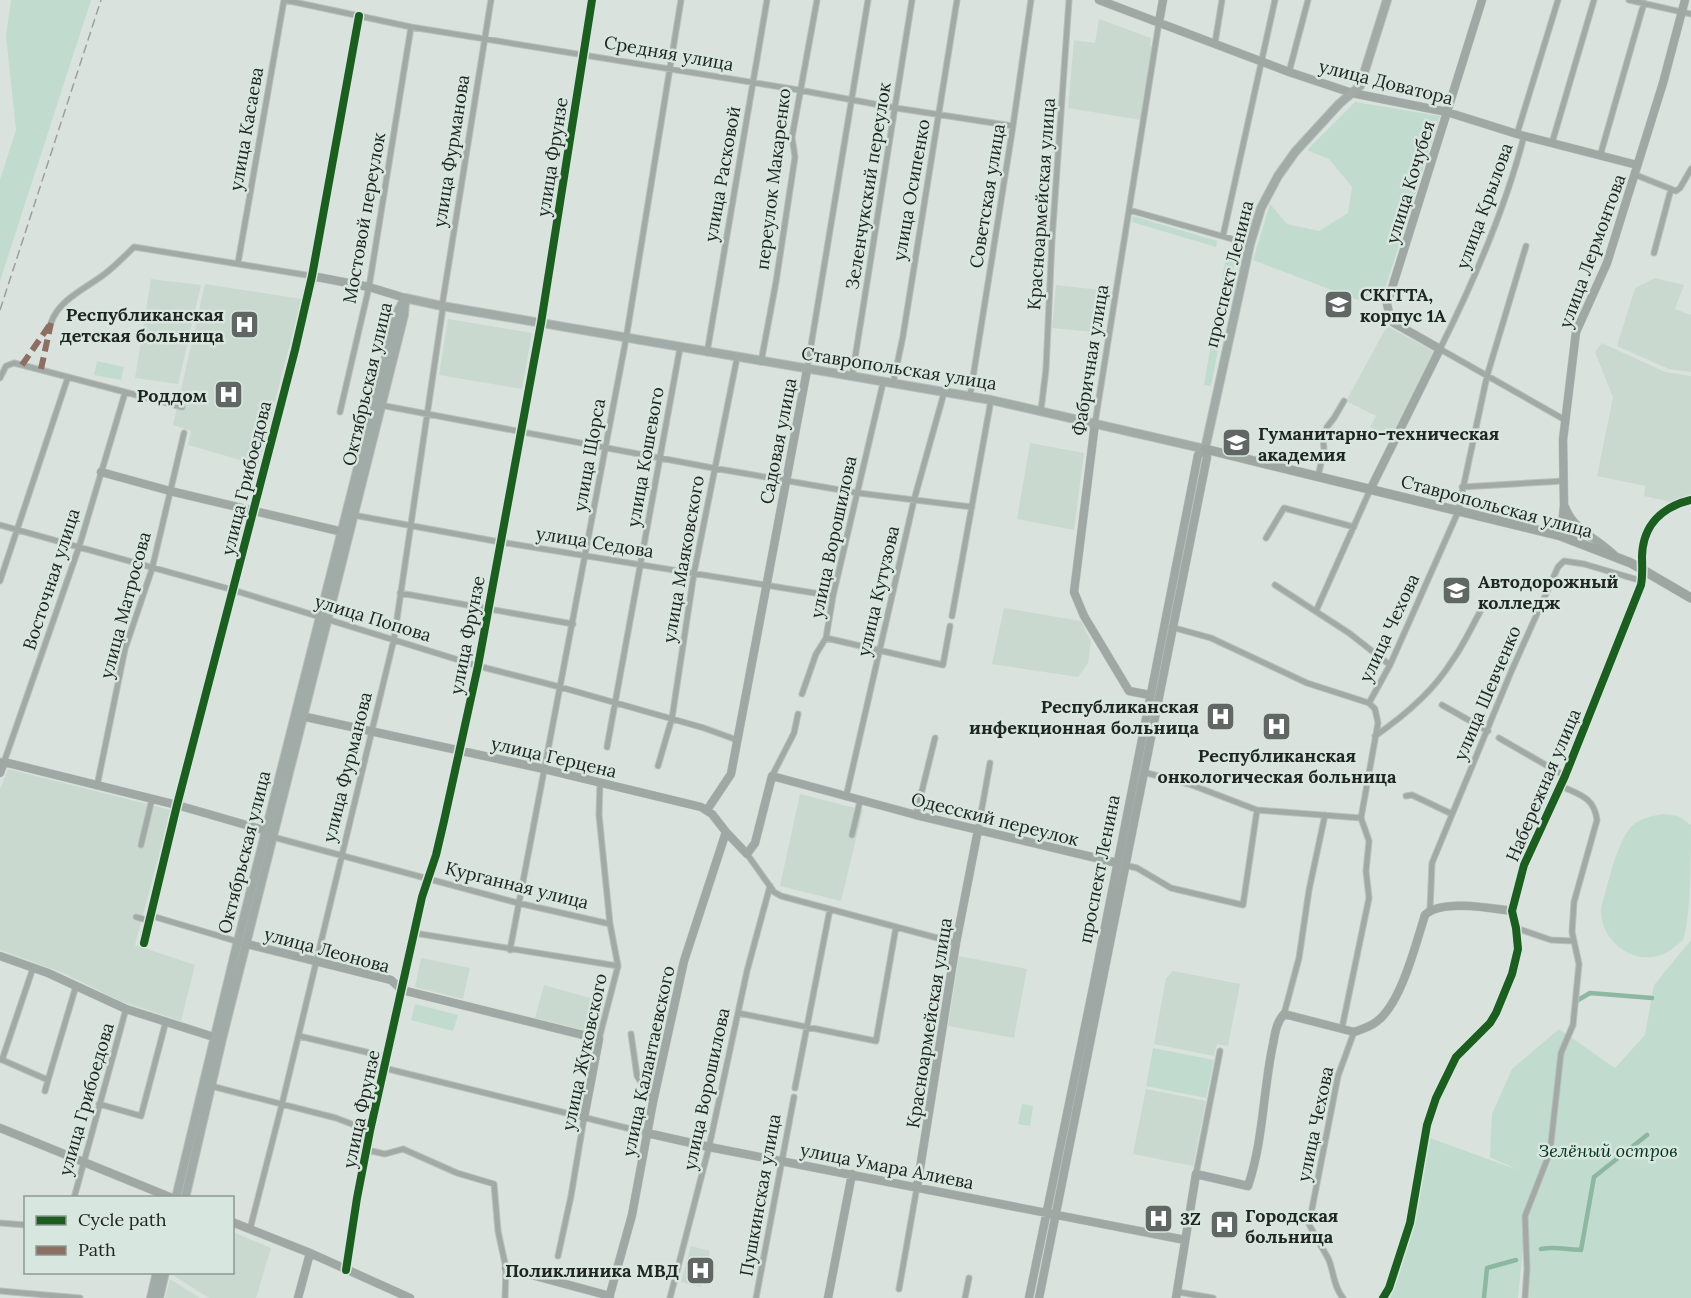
<svg xmlns="http://www.w3.org/2000/svg" width="1691" height="1298" viewBox="0 0 1691 1298" font-family="Lora,serif">
<style>
.built{fill:#c9d9d0}
.green{fill:#c1dcce}
.lines{fill:none;stroke-linecap:round;stroke-linejoin:round}
.canal{stroke:#8cb8a1;stroke-width:4.5}
.street-casing{stroke:#b9bfbc;stroke-width:7}
.secondary-casing{stroke:#b9bfbc;stroke-width:9}
.primary-casing{stroke:#b9bfbc;stroke-width:10}
.highway-casing{stroke:#b9bfbc;stroke-width:10}
.street{stroke:#a1aaa5;stroke-width:5}
.secondary{stroke:#9fa8a4;stroke-width:8}
.primary{stroke:#a1aba7;stroke-width:8}
.highway{stroke:#9ea6a2;stroke-width:9}
.rail{stroke:#9aa19d;stroke-width:1.5;stroke-dasharray:9 4.5;stroke-linecap:butt}
.quiet{stroke:#8d6e63;stroke-width:6;stroke-dasharray:12 6;stroke-linecap:butt}
.cycleway-casing{stroke:#d7e6de;stroke-width:11}
.cycleway{stroke:#1b5e20;stroke-width:8}
.labels{text-anchor:middle;dominant-baseline:central;stroke-width:5;stroke-linejoin:round;paint-order:stroke}
.street-label{font-size:18px;fill:#202522;stroke:#d7e6de}
.poi-label{font-size:18px;font-weight:bold;fill:#202522;stroke:#d7e6de;text-anchor:start}
.park-label{font-size:18px;font-style:italic;fill:#00321e;stroke:#d7e6de}
</style>
<rect width="100%" height="100%" fill="#dae2de"/>
<path class="built" d="M1099 19 1151 38 1150 46 1153 47 1141 120 1068 108 1074 40 1095 43Z
M1655 278 1684 285 1675 309 1691 315V372L1669 369 1617 346 1635 288Z
M151 279 201 285 178 384 135 378Z
M205 284 302 299 258 465 188 445 191 431 173 425Z
M1056 285 1109 291 1102 333 1052 328Z
M448 319 532 333 522 389 439 375Z
M1387 326 1437 353 1391 438 1370 427 1376 416 1346 401Z
M1602 343 1665 372 1691 376V497L1672 502 1644 496 1645 486 1597 476 1613 397 1595 352Z
M1030 443 1084 453 1074 530 1017 519Z
M1004 608 1081 621 1091 642 1088 663 1078 677 992 664Z
M8 769 171 810 135 945 195 965 181 1021 120 1001 63 973 0 950V789Z
M800 794 863 810 841 901 780 886Z
M959 956 1027 969 1014 1038 948 1026Z
M421 958 470 968 463 999 415 987Z
M1173 971 1240 984 1228 1046 1217 1044 1214 1056 1154 1044 1166 978Z
M544 985 604 1002 597 1033 535 1018Z
M1146 1089 1206 1101 1193 1166 1133 1154Z
M233 1232 271 1248 256 1298H209L171 1274 232 1272Z
M691 1246 710 1251 707 1262 716 1264 713 1278 704 1276 701 1287 681 1282Z
M170 1279 200 1298H165Z"/>
<path class="green" d="M11 0H91L0 281V180L16 130 6 36Z
M1355 102 1440 116 1385 289 1358 300 1253 260 1270 204 1287 224 1319 231 1348 213 1352 187 1329 159 1307 150Z
M1133 216 1217 241 1216 247 1132 222Z
M1227 250 1237 252 1211 386 1204 385Z
M97 361 124 367 121 380 94 375Z
M1663 814 1678 816 1691 825C1691 852 1691 919 1683 940 1680 943 1675 946 1672 949 1641 972 1599 944 1601 908 1608 886 1616 841 1633 825 1641 818 1652 816 1663 814Z
M1691 940V1298H1528L1525 1227 1518 1298H1390L1430 1138 1518 1170 1490 1157 1492 1114 1512 1069 1559 1029 1615 1068 1645 1035 1654 985Z
M415 1004 458 1015 453 1031 411 1020Z
M1153 1048 1214 1060 1206 1098 1146 1086Z
M1022 1104 1033 1106 1030 1126 1018 1124Z"/>
<g class="lines">
<path class="canal" d="M1578 1000 1590 993 1652 998
M1541 1249C1557 1246 1565 1250 1581 1250L1594 1177 1647 1135
M1484 1298 1487 1268 1516 1260"/>
<defs>
<path id="street" d="M285 0 411 27 799 90 896 108 1013 126
M1629 0 1691 14
M1215 43 1222 0
M1289 72 1308 0
M1517 134 1558 0
M1524 136C1505 210 1474 281 1440 349L1565 420
M1552 143 1594 0
M1600 156 1644 3
M1636 175 1676 191 1680 188 1691 169
M1129 210 1250 244
M1223 236 1275 0
M1654 253 1671 189
M238 263 284 0
M442 306 491 0
M51 323C59 299 87 288 106 273 116 265 125 256 134 247L312 276 359 16
M707 353 767 0
M761 362 776 282 795 157 792 137 817 0
M807 370 868 0
M852 377 912 0
M0 378 6 366 14 363 22 365 182 407
M893 384 903 336 957 0
M970 396 1013 126 1031 0
M380 405 713 468 858 493 972 507
M1041 410 1046 369 1052 240 1069 0
M340 412 369 287 411 27
M1095 423 1159 22
M1318 477 1324 449 1323 439 1327 427 1334 418 1344 401
M1462 487 1563 481
M353 515 500 542 833 596
M0 525 233 590 478 666 560 687 704 728 737 740
M1266 538 1284 508 1354 527
M0 581 68 377
M1275 585 1349 633 1390 665
M400 593 573 624
M1316 611 1370 490
M952 616 991 400
M1171 627 1211 638 1307 683 1369 703
M826 638 943 665 950 626
M802 694 816 654 826 638 833 596 883 383
M1369 703 1390 665 1458 512 1487 376 1526 246
M1442 705 1488 731
M1375 736C1404 716 1433 692 1452 661 1463 646 1471 628 1480 612
M1499 738 1565 776
M607 747 680 348
M0 761 4 762 79 547 125 393
M658 766 672 718 694 573 737 358
M1143 772 1189 784 1257 810 1361 818
M772 776 794 733 798 714
M97 786 125 649 152 569 184 433
M1406 796 1412 795 1452 814
M846 797 914 500 944 393
M916 815 935 738
M978 830 990 763
M852 835 860 801
M273 837 518 903 610 924
M141 845 152 799
M747 854 774 892 781 896 956 943
M1124 865 1137 868 1171 888 1243 905 1257 810
M1430 909 1432 863 1511 672 1558 567 1564 561 1584 564 1642 581
M152 916 239 942
M136 917 150 921
M1516 928 1551 940 1574 941
M414 933 618 966
M144 943 177 805
M510 950 626 339 681 0
M738 1013 876 1041 896 927
M1284 1014 1299 958 1309 890 1325 815
M1342 1028 1369 898 1366 871 1369 841 1361 818 1378 723 1375 709 1369 703
M631 1034 637 1076 653 1102
M299 1036 387 1057
M599 1039 618 966 610 924 599 815 600 782
M0 1059 48 1080 76 986
M2 1060 33 968
M384 1068 647 1133
M211 1086 336 1118 370 1131
M795 1088 830 909
M45 1091 48 1080
M99 1104 141 1116 166 1021
M367 1150 385 1154 403 1149 457 1173 494 1184 498 1231 506 1268 505 1298
M1196 1174 1220 1051
M74 1198 126 1009
M0 1223 26 1225
M250 1229 282 1104 394 639 443 307
M558 1256 571 1196 584 1118
M346 1270 357 1198 370 1131 402 990
M899 1289 917 1187
M0 1291 80 1298
M1178 1292 1213 1298
M670 1298 709 1147 747 971 770 886
M756 1298 794 1097
M965 1298 969 1278
M1343 1298C1333 1286 1334 1271 1328 1258 1322 1247 1315 1236 1309 1224L1338 1076 1354 1032
M1383 1298 1389 1288 1410 1223 1427 1125 1436 1098 1456 1057 1490 1023 1496 1013 1512 974 1518 949 1516 928 1512 911
M1525 1298 1527 1269 1525 1216 1550 1152 1561 1053 1573 1025 1579 964 1572 932 1574 902 1597 820C1594 797 1580 795 1561 786"/>
<path id="secondary" d="M1099 0 1289 72 1352 93 1447 112 1517 134 1637 165
M1159 22 1163 0
M1095 423 1074 592 1084 616 1129 691 1150 695
M101 472 170 491 347 533
M1370 490 1440 349 1394 323 1390 317 1387 304 1482 0
M1565 507C1574 531 1597 538 1614 555
M1561 536 1564 506 1563 440 1576 332 1607 263 1663 83 1685 0
M297 715 544 769 701 807 712 814 726 832 747 854 755 843 772 776 916 815 1117 863
M0 773 4 762 177 805 267 831 270 834
M177 805 295 350 312 276 369 287 405 298
M707 810 731 774 807 370
M247 944 391 980 402 990 599 1039 584 1118
M0 956 48 973 126 1009 220 1039
M402 990 422 897 436 855 444 821 478 666 541 323 592 0
M0 1128 172 1198
M647 1133 709 1147 1185 1240
M917 1187 956 943 978 830
M232 1222 310 1253 410 1298
M506 1268 610 1296
M298 1298 310 1253
M609 1298 632 1215 653 1102 684 961 726 832
M828 1298 852 1174
M1029 1298 1094 983 1198 455 1205 449 1207 457C1150 737 1096 1018 1039 1298
M1176 1298 1196 1174 1248 1186C1263 1142 1263 1094 1272 1049 1275 1036 1275 1024 1284 1014L1354 1032C1362 1029 1370 1027 1376 1022 1401 1005 1416 943 1425 915 1441 899 1490 908 1512 911L1524 865 1565 776 1641 585C1643 575 1642 566 1642 556 1643 525 1662 507 1691 500"/>
<path id="primary" d="M405 298 442 306 991 400 1205 449 1250 244 1261 208 1278 176 1295 152 1339 104 1360 86 1387 0
M176 1198 236 949 397 313 405 298
M185 1198 222 1039 404 315 405 301
M151 1298 157 1272
M159 1298 165 1272"/>
<path id="highway" d="M1205 449 1561 536 1631 563 1691 598"/>
</defs>
<use href="#street" class="street-casing"/>
<use href="#secondary" class="secondary-casing"/>
<use href="#primary" class="primary-casing"/>
<use href="#highway" class="highway-casing"/>
<use href="#street" class="street"/>
<use href="#secondary" class="secondary"/>
<use href="#primary" class="primary"/>
<use href="#highway" class="highway"/>
<path class="rail" d="M0 310 101 0"/>
<path class="quiet" d="M22 365 51 323
M41 369 51 323"/>
<defs>
<path id="cycleway" d="M144 943 177 805 295 350 312 276 359 16
M346 1270 357 1198 370 1131 422 897 436 855 444 821 478 666 541 323 592 0
M1383 1298 1389 1288 1410 1223 1427 1125 1436 1098 1456 1057 1490 1023 1496 1013 1512 974 1518 949 1516 928 1512 911 1524 865 1565 776 1641 585C1643 575 1642 566 1642 556 1643 525 1662 507 1691 500"/>
</defs>
<use href="#cycleway" class="cycleway-casing"/>
<use href="#cycleway" class="cycleway"/>
</g>
<defs>
<symbol id="university-square" viewBox="-11 -11 22 22"><rect x="-9" y="-9" width="18" height="18" rx="4" fill="#616764" stroke="#d7e6de"/><path d="M0-5L7-2L0 1L-7-2ZM-4 1L0 2.5L4 1V4Q0 6-4 4Z" fill="#fff"/></symbol>
<symbol id="hospital-square" viewBox="-11 -11 22 22"><rect x="-9" y="-9" width="18" height="18" rx="4" fill="#616764" stroke="#d7e6de"/><path d="M-5-5h3v3.5h4V-5h3V5h-3V1.5h-4V5h-3Z" fill="#fff"/></symbol>
</defs>
<g fill-rule="evenodd">
<use href="#university-square" x="1322" y="288" width="33" height="33"/>
<use href="#hospital-square" x="228" y="308" width="33" height="33"/>
<use href="#hospital-square" x="212" y="378" width="33" height="33"/>
<use href="#university-square" x="1220" y="426" width="33" height="33"/>
<use href="#university-square" x="1440" y="574" width="33" height="33"/>
<use href="#hospital-square" x="1204" y="700" width="33" height="33"/>
<use href="#hospital-square" x="1260" y="710" width="33" height="33"/>
<use href="#hospital-square" x="1142" y="1202" width="33" height="33"/>
<use href="#hospital-square" x="1208" y="1208" width="33" height="33"/>
<use href="#hospital-square" x="684" y="1254" width="33" height="33"/>
</g>
<g class="labels">
<g class="street-label">
<text transform="translate(669 53) rotate(10)">Средняя улица</text>
<text transform="translate(1386 82) rotate(14)">улица Доватора</text>
<text transform="translate(246 129) rotate(-80)">улица Касаева</text>
<text transform="translate(451 151) rotate(-81)">улица Фурманова</text>
<text transform="translate(552 157) rotate(-81)">улица Фрунзе</text>
<text transform="translate(722 174) rotate(-80)">улица Расковой</text>
<text transform="translate(773 179) rotate(-83)">переулок Макаренко</text>
<text transform="translate(1410 182) rotate(-73)">улица Кочубея</text>
<text transform="translate(868 186) rotate(-81)">Зеленчукский переулок</text>
<text transform="translate(911 190) rotate(-80)">улица Осипенко</text>
<text transform="translate(987 196) rotate(-81)">Советская улица</text>
<text transform="translate(1041 204) rotate(-86)">Красноармейская улица</text>
<text transform="translate(1484 206) rotate(-70)">улица Крылова</text>
<text transform="translate(364 218) rotate(-80)">Мостовой переулок</text>
<text transform="translate(1592 251) rotate(-70)">улица Лермонтова</text>
<text transform="translate(1229 274) rotate(-76)">проспект Ленина</text>
<text transform="translate(1090 360) rotate(-81)">Фабричная улица</text>
<text transform="translate(899 368) rotate(9)">Ставропольская улица</text>
<text transform="translate(367 384) rotate(-77)">Октябрьская улица</text>
<text transform="translate(778 441) rotate(-79)">Садовая улица</text>
<text transform="translate(589 455) rotate(-80)">улица Щорса</text>
<text transform="translate(645 457) rotate(-80)">улица Кошевого</text>
<text transform="translate(246 478) rotate(-76)">улица Грибоедова</text>
<text transform="translate(1497 506) rotate(15)">Ставропольская улица</text>
<text transform="translate(833 537) rotate(-78)">улица Ворошилова</text>
<text transform="translate(595 542) rotate(9)">улица Седова</text>
<text transform="translate(683 559) rotate(-80)">улица Маяковского</text>
<text transform="translate(51 579) rotate(-72)">Восточная улица</text>
<text transform="translate(878 591) rotate(-77)">улица Кутузова</text>
<text transform="translate(125 605) rotate(-75)">улица Матросова</text>
<text transform="translate(373 618) rotate(17)">улица Попова</text>
<text transform="translate(1389 628) rotate(-65)">улица Чехова</text>
<text transform="translate(467 635) rotate(-79)">улица Фрунзе</text>
<text transform="translate(1487 693) rotate(-67)">улица Шевченко</text>
<text transform="translate(554 757) rotate(13)">улица Герцена</text>
<text transform="translate(347 767) rotate(-76)">улица Фурманова</text>
<text transform="translate(1543 785) rotate(-67)">Набережная улица</text>
<text transform="translate(995 819) rotate(14)">Одесский переулок</text>
<text transform="translate(244 852) rotate(-76)">Октябрьская улица</text>
<text transform="translate(1099 869) rotate(-79)">проспект Ленина</text>
<text transform="translate(517 885) rotate(14)">Курганная улица</text>
<text transform="translate(327 950) rotate(15)">улица Леонова</text>
<text transform="translate(929 1023) rotate(-81)">Красноармейская улица</text>
<text transform="translate(584 1052) rotate(-78)">улица Жуковского</text>
<text transform="translate(648 1061) rotate(-78)">улица Калантаевского</text>
<text transform="translate(706 1089) rotate(-78)">улица Ворошилова</text>
<text transform="translate(86 1099) rotate(-74)">улица Грибоедова</text>
<text transform="translate(361 1109) rotate(-78)">улица Фрунзе</text>
<text transform="translate(1315 1124) rotate(-78)">улица Чехова</text>
<text transform="translate(887 1166) rotate(11)">улица Умара Алиева</text>
<text transform="translate(760 1195) rotate(-80)">Пушкинская улица</text>
</g>
<g class="poi-label">
<text x="1360" y="294">СКГГТА,<tspan x="1360" dy="21">корпус 1А</tspan></text>
<text x="224" y="314" text-anchor="end">Республиканская<tspan x="224" dy="21">детская больница</tspan></text>
<text x="207" y="395" text-anchor="end">Роддом</text>
<text x="1258" y="433">Гуманитарно-техническая<tspan x="1258" dy="21">академия</tspan></text>
<text x="1478" y="581">Автодорожный<tspan x="1478" dy="21">колледж</tspan></text>
<text x="1199" y="706" text-anchor="end">Республиканская<tspan x="1199" dy="21">инфекционная больница</tspan></text>
<text x="1277" y="755" text-anchor="middle">Республиканская<tspan x="1277" dy="21">онкологическая больница</tspan></text>
<text x="1245" y="1215">Городская<tspan x="1245" dy="21">больница</tspan></text>
<text x="1180" y="1218">3Z</text>
<text x="679" y="1270" text-anchor="end">Поликлиника МВД</text>
</g>
<g class="park-label">
<text x="1608" y="1150">Зелёный остров</text>
</g>
</g>
<rect x="24" y="1196" width="210" height="78" fill="#d7e6de" stroke="#8e9993" stroke-width="1.5"/>
<rect x="36" y="1216" width="30" height="9" fill="#1b5e20" stroke="#8e9993" stroke-width="1.5"/>
<text x="78" y="1226" font-size="18" fill="#202522">Cycle path</text>
<rect x="36" y="1246" width="30" height="9" fill="#8d6e63" stroke="#8e9993" stroke-width="1.5"/>
<text x="78" y="1256" font-size="18" fill="#202522">Path</text>
</svg>
